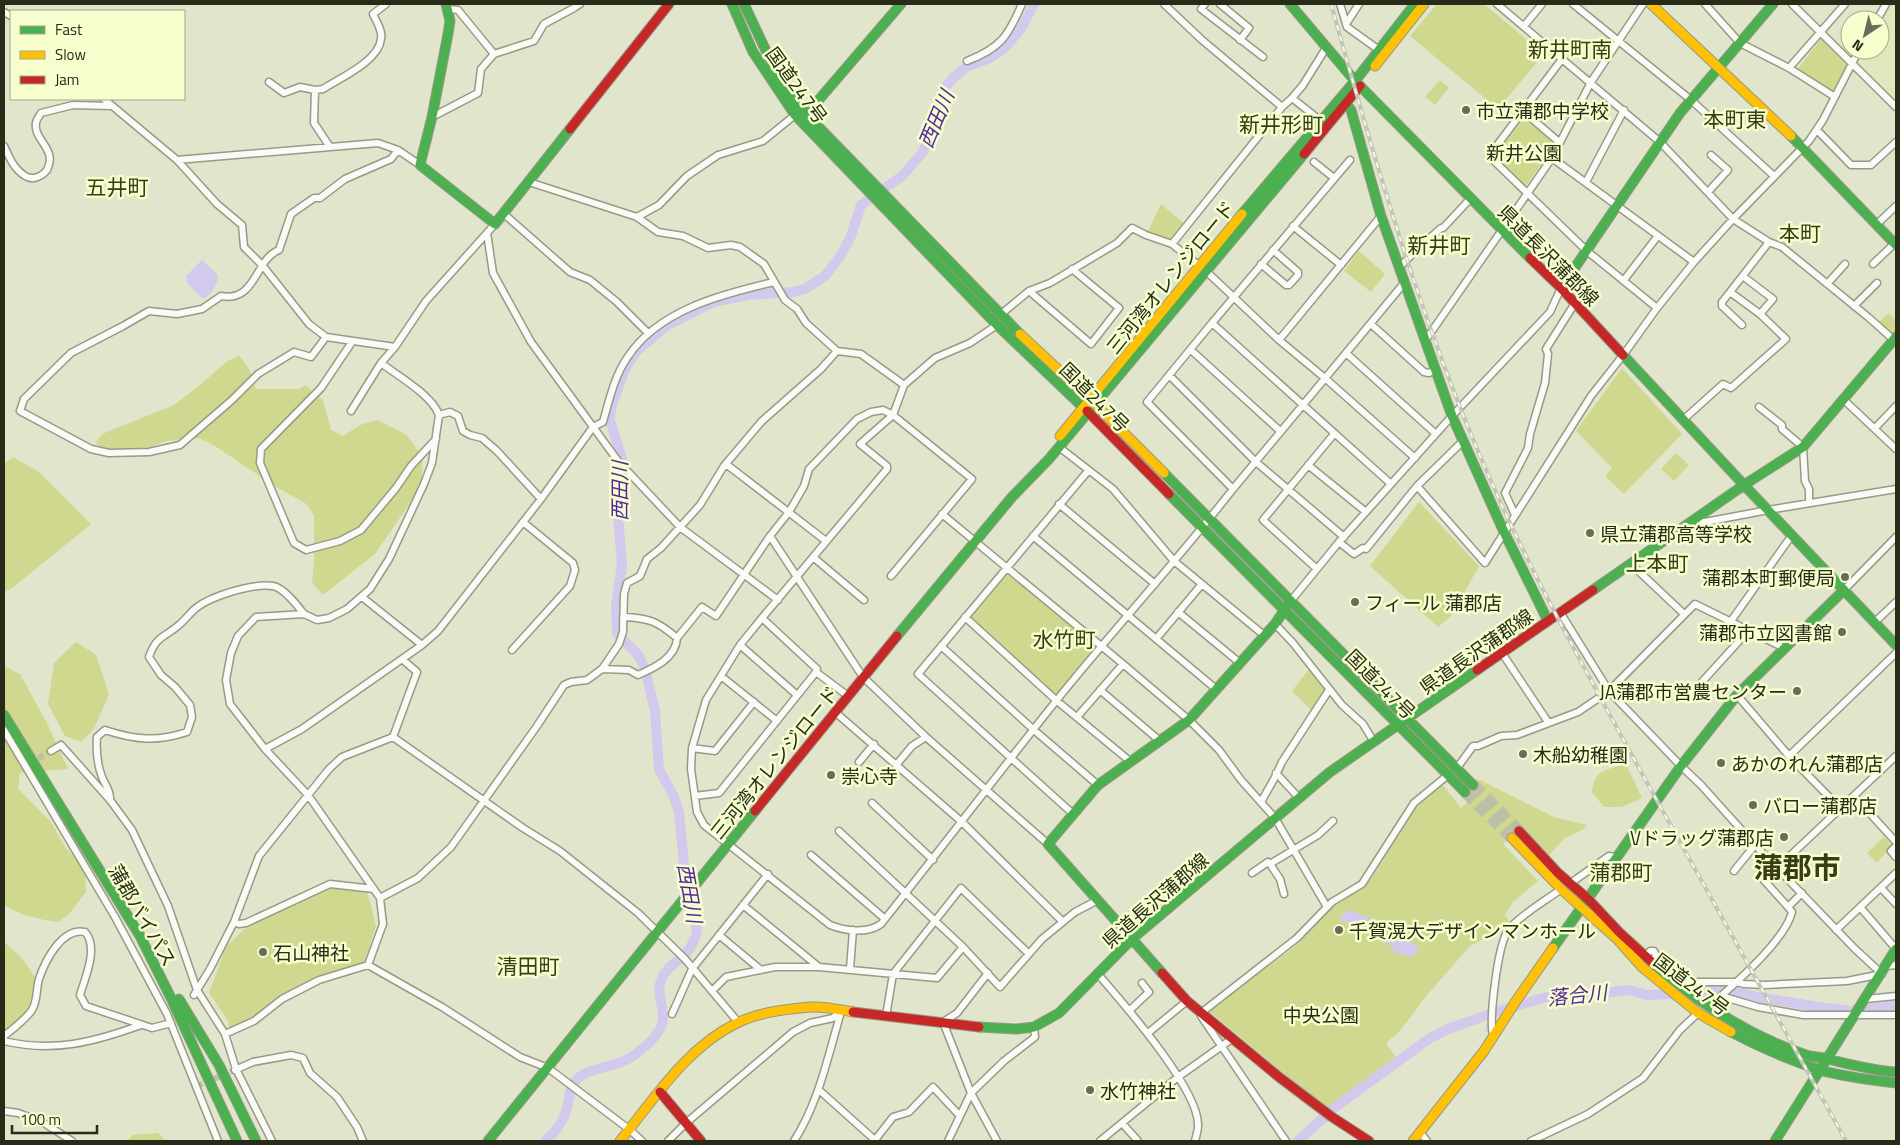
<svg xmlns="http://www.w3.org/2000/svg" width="1900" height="1145" viewBox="0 0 1900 1145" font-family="'Titillium Web','Noto Sans JP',sans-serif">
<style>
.built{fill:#e1e7bd}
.green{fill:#d0d88f}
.water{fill:#d2c9ed}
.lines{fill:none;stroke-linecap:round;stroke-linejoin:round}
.stream{stroke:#d2c9ed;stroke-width:2}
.river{stroke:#d2c9ed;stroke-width:10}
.street-tunnel{stroke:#bcc0a7;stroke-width:6;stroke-dasharray:6 3;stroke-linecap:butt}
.highway-tunnel{stroke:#bcc0a7;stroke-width:12;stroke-dasharray:12 6;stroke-linecap:butt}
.street-casing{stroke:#979a86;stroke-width:9}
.fast-casing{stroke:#979a86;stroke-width:11}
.slow-casing{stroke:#979a86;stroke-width:11}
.jam-casing{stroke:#979a86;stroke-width:11}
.street{stroke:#fafbf7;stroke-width:6}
.fast{stroke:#4caf50;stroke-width:9}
.slow{stroke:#ffc107;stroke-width:9}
.jam{stroke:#c62828;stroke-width:9}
.rail-casing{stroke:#c3c4bd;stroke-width:4}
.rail{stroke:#f6fecd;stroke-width:2;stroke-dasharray:5.5;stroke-linecap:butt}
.poi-dot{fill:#696c57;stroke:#f6fecd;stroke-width:2}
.labels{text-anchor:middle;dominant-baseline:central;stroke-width:5;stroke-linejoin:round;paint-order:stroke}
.street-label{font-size:19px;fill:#292b19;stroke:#f6fecd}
.poi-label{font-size:19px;fill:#292b19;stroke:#f6fecd;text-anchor:start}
.park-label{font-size:19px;fill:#2a2d18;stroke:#f6fecd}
.water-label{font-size:20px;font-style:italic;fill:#54289c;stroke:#f6fecd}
.quarter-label{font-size:21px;fill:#393d11;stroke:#f6fecd}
.town-label{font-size:29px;font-weight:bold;fill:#393d11;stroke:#f6fecd}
</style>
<rect width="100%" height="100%" fill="#e1e5cb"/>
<path class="built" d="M1885 4H1896V107L1852 63 1859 50H1880V20Z"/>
<path class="green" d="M1437 4H1484L1544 54 1498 109 1410 36Z
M1821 39 1849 67 1835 94 1796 71Z
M1440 80 1449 88 1435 105 1425 97Z
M1522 117 1553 141 1546 158 1526 186 1495 156Z
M1161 204 1187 226 1172 244 1146 235Z
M1359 251 1385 274 1371 292 1344 271Z
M1889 313 1896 320V332L1893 336 1879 322Z
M239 355 249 369 256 389H299L305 385 323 400 331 430 343 436 360 425 377 420 407 435 423 458 421 487 375 554 323 595 312 583 314 563V515L305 503 276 487 215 446 199 438 166 441 138 452 109 455 96 443 102 434 174 405 200 385 226 362Z
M1622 368 1682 434 1624 494 1605 476 1612 468 1576 431Z
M1676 453 1689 465 1674 481 1661 469Z
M13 457 39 472 91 524 11 589 4 591V464Z
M1419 502 1479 566 1452 615 1438 627 1370 566Z
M1007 572 1096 648 1056 695 971 619V616Z
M76 642 96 655 109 694 94 729 81 742 65 736 48 704 54 663Z
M4 666 20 674 47 723 68 769 20 773 18 789 51 822 65 847 85 867 86 892 69 914 58 922 44 920 21 914 4 905Z
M1309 669 1326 689 1313 712 1292 691Z
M1626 764 1642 798 1622 807H1604L1592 792C1594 769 1607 770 1626 764Z
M1472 778 1482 781 1554 817 1587 825 1584 829 1565 838 1549 855 1522 827 1503 844 1538 881 1513 902 1505 915 1511 924 1505 926 1498 932 1470 946 1427 995 1399 1032 1386 1043 1396 1058 1394 1064 1344 1101 1328 1110 1208 1010 1296 946 1333 907 1363 888 1372 878 1416 808 1442 784 1461 808 1482 788Z
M1884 837 1892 845 1877 863 1867 853Z
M329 887 367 891 376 926 364 963 316 977 279 996 252 1019 228 1028 229 1022 209 993 226 947 247 926Z
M4 942 22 958 42 988 25 1014 4 1037Z
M158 1133 166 1141H127L133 1135Z"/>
<path class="water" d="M202 260 218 275C218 285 211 295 203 299L187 283 186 276Z
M1347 910 1368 917 1377 927 1374 932C1367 933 1363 927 1359 923H1347L1341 921 1340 918Z
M1378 929 1394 941C1404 939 1414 939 1419 950L1412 957 1394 952 1392 946 1384 943 1375 934Z"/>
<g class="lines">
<path class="stream" d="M1487 1031 1489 1016"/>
<path class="river" d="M545 1141C557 1131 565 1120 568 1103 570 1096 570 1088 574 1082 587 1066 615 1069 633 1056 644 1048 662 1034 663 1019 664 1005 655 993 662 978 667 966 677 963 685 954 691 948 695 939 697 931L684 864 679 812 674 797 659 769 655 711 645 669 638 655 617 633 616 605 622 564 616 493 623 476V462L610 420 611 408 624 371 629 363 636 352 666 326 713 302 748 295 793 292 805 289 826 275 841 255 851 236 861 205 902 176 923 152 931 133 937 105 943 90 954 77 968 66 990 58 1006 47 1022 27 1034 4
M1298 1141 1333 1109 1430 1038 1448 1029 1498 1011 1547 997 1567 995 1584 996 1628 990 1647 995 1702 993 1725 989 1753 996 1818 1007 1851 1011 1896 1006"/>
<path class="street-tunnel" d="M31 763 51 751
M197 1086 235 1070"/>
<path class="highway-tunnel" d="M1473 785 1519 831
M1465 792 1512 838"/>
<defs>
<path id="street" d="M1164 4 1202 40 1282 107 1292 98 1321 121
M1205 4 1201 9 1263 57
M1220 4 1249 28 1240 40
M1340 4 1347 27 1379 50
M1497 4 1660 142 1733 219 1769 242 1782 247 1868 317 1895 341
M1573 4 1691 100 1774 176
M1705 4 1740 43 1789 68 1835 97
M1792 4 1896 107
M449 9 458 10 494 54
M4 12 11 16
M1877 20 1886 4
M1346 24 1359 4
M1524 26 1542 4
M1562 59 1489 156 1587 251 1657 308
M967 61C1001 48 1008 36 1022 4
M1789 68 1845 4
M269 82 284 93 300 87 315 90 323 89C340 78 379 61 381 39 383 31 376 21 373 14L386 4
M315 90 314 123 330 147
M1292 98 1303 85 1326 48
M104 99 177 160 217 204 242 225 244 247 263 266 309 324 326 337 395 347
M1523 111 1559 142
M432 117 478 93 481 69 494 54 534 41 544 24 574 8 580 4
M1817 130 1851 165H1871L1896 142
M4 146C8 154 11 163 17 169 22 174 27 179 34 178 39 177 44 174 47 170 58 149 33 140 36 123 36 120 40 115 41 113L73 105 111 106
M1552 158 1694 262
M177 160 378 143 398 150 420 165
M1350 160 1212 323 1391 484
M1314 162 1334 178
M529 182 637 217 658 232 683 236 708 248 731 245 740 247 764 264 785 300 797 309 806 323 837 351 861 354 904 385 935 358 970 343 997 325
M1586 182 1624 110
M1708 192 1728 170 1711 155
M504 214 570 272 590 280 617 302 648 333
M637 217 659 205 687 176 718 155 763 141 795 115
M1876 225 1896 206
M1293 226 1341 265
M487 233 493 273 531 342 618 461 680 527 778 600
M1172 244 1282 107
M1261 264 1286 285H1289L1298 275V272L1273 250
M1873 264 1895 243
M1400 267C1413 252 1427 241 1441 228H1443L1470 199
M1744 277 1773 299 1760 314
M1624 280 1657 237
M1828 283 1845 264
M1029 291 1091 344 1119 308 1072 269
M1730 292 1722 302V306L1742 325
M1854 306 1877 283
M1000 315 1029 291 1050 283 1117 243 1132 228 1146 235 1172 244 1206 271 1279 340 1326 379 1415 458
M1371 324 1424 372 1429 373 1436 370
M326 337 311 357 294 352 258 374 232 400 180 445 149 452 109 453 91 449 20 411 24 399 71 353 123 326 149 311 177 314 202 309 221 296C256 303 255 259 279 250L291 214 314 198H320L345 179 391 159 398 150
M1279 340 1381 216
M1425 341 1552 158 1591 82 1643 4
M352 342 321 388 261 449 260 463 294 543 306 550 340 541 361 530 396 488 411 466 436 439
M1191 350 1280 431
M1347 354 1436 434
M1169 375 1256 462 1344 537
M904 385 893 415 860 444 887 466V469L762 618 740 645 706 700 692 748 691 769 697 812 704 825 830 925C845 931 867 934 881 924 940 850 997 775 1056 701 1114 629 1177 561 1233 489L1147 402 1212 323
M1844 400 1896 449
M1759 407 1782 425V429L1803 447 1805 481 1809 489V503
M351 411 381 363 395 347 426 301 495 224
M439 415 450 412 458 416 463 431 470 435 482 438 497 451 541 499
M1684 419 1723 384 1731 388 1786 339 1760 314 1730 292 1769 242
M1875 428 1896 406
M1059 447 1113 489 1174 561 1265 636
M726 464 826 541
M1308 465 1366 512
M1417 486 1485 563 1591 396 1624 354 1657 308 1694 262 1733 219 1809 141 1823 120 1859 50
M1233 489 1405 282
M1059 504 1155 584
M942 514 1123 664 1189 720 1219 750 1241 780 1275 818 1327 907
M1515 515 1505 493 1528 448 1530 434 1545 383 1548 354 1546 349 1575 303
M1694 520 1705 522 1768 510 1896 489
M770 536 863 677 926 737 1048 844
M1033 536 1216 689
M1339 542 1354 554 1363 548 1366 549 1417 486 1462 442
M813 557 864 600
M1630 563 1684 614
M1317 569 1263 520 1334 434
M1844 590 1896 537
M362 597 422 645
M1290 602 1339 542 1452 416 1550 312 1561 288
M1178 612 1240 663
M1560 612 1609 691 1681 766 1701 785 1755 845 1854 948 1882 974
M623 617C649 618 657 621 677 638L702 607 716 616 770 536 789 512 804 486 809 469 857 419 871 412 883 410 893 415 972 479 891 576
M965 617 1057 701 1131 762
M762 618 817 669 816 672 848 696
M1731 621 1792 535
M1875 622 1896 602
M1275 624 1293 643 1342 705 1363 724 1374 742
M1156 639 1202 584
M740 645 797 695
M941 646 1034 730 1098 785
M512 650 570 586 575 570 573 563 523 522
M1502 653 1548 722
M602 669 629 670 638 675C654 668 676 658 677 638
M721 676 777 721
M1100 690 1160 741
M1691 694 1749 630
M1737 695 1789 756 1840 808
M835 712 962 822 1063 922
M1077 717 1123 664
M4 730 115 917 167 1014 218 1141
M393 737 523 828 560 851 638 913 685 959 738 1022
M692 748 715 751 754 702
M265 749 302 729 422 645 438 631 541 499 593 427 603 422C609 401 614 377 627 358 658 310 722 294 774 282
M51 751 61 745 110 800 132 830 168 906 197 990 225 1034 254 1021 282 999 319 980 368 965 442 1007 520 1057 548 1068 630 1130 642 1141
M1789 756 1896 653
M859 762 874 744
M897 764 912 746 926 737
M1457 768 1473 746H1478L1501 736 1517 735 1578 712 1609 691 1695 604 1784 648
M1276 773 1299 798
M695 796 719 793 816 672
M1854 796 1896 842
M110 800C111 791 105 785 102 777 97 764 96 751 97 737L105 730C135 740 157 742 187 732L192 717 190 705 175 687 161 675 149 657C156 636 164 638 179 625 185 620 190 613 196 608 211 596 253 583 273 586 284 588 297 605 304 614
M1261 802 1274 779 1282 762 1329 690
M872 803 933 860
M1072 813 918 674 1088 471
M839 831 963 947 1000 987 1042 939 1075 912 1098 900
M1896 846 1891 851 1896 857
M811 855 885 919
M1270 864 1318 835 1333 821
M1777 868 1896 756
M1734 871 1755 845
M1252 873 1268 862 1270 864 1280 879 1284 894
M1762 878 1788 907
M1575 880 1609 856 1615 857
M1881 888 1896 904
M380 898 418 878 451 847 537 726 564 685 571 682 587 680 602 669 619 644 623 632 624 594 627 583 640 576 647 559 661 548 700 505 724 466 762 421 821 369 837 351
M1860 907 1896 949
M234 922 239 924 246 923 330 884 374 889
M1836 930 1896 873
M719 935 761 970
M1646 956 1650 951H1654L1656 955 1654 959 1658 962
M368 965 383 924 380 898 308 795 265 749 230 704 226 680 231 653 238 636 256 617 304 614 317 620 329 618 347 609 370 589 389 559 424 484 432 463 439 415C432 395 398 376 381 363
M1886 966 1896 965
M819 967 937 978 963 947
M850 969 853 930
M988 973 957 1013 943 1022 971 1093 997 1141
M1097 973C1122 1002 1200 1090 1198 1126 1198 1131 1196 1136 1195 1141
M1678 978 1688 982H1736L1744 984 1765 985 1847 981 1882 974
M712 991 726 977 775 967H819L743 905
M194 995 210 969 234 922 259 856 329 769 342 757 393 737 417 672 402 659
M1721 996 1758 1007 1803 1015H1896
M1721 996C1741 978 1786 938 1792 912L1788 907 1802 893
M1866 999 1896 996
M1129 1011 1149 992 1142 983
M1201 1013 1297 938 1332 902 1362 884 1414 803 1448 775
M672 1014 692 969 768 874
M886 1016 893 974 961 888 1029 954
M1201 1016 1286 1141
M1148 1033 1187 1001
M225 1034 236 1069 272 1141
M1493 1035C1489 1017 1498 942 1509 929 1523 913 1544 902 1561 889
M4 1036C14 1028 25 1020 32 1010 38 1000 36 989 39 979 45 961 62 927 85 932 99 947 85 978 80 995L86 1006 152 1028 171 1023
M4 1041C53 1053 94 1042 141 1025
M235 1070 253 1062 291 1055 303 1058 310 1073 337 1097 357 1127 363 1141
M819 1090 876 1141
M4 1111 18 1113 44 1123 72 1141
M1122 1123 1138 1141
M1420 1132 1427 1141
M875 1140 893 1117 909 1112 933 1087 960 1116
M668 1141 686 1123 793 1032 810 1023 833 1018 841 1010
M794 1141C819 1102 828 1056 841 1012
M948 1141 971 1093 1004 1061 1035 1037 1034 1027
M1100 1141 1178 1077 1233 1038
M1531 1141 1588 1114 1643 1078 1680 1030 1698 1013"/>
<path id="fast" d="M446 4 450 21 448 34 432 117 420 165 495 224 570 129
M732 4 753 52 795 115 997 325 1087 411
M744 4 775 70 788 93 806 114 1020 334
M1415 4 1355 81 1530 258
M1346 104 1351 110 1381 216 1452 416 1504 532 1548 621
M804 117 901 4
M1791 136 1896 245
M1242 214 1355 81 1290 4
M1561 288 1680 113 1773 4
M1896 337 1803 447 1744 485 1896 645
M1164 473 1473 785
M1169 494 1465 792
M1593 590 1744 485 1623 355
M897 636 1012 497 1049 459 1304 154
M4 715 140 936 171 998 237 1141
M1553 948 1681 766 1737 695 1844 590
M1655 965C1700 1004 1749 1036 1806 1055 1813 1057 1821 1057 1828 1059 1851 1065 1873 1070 1896 1072
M1162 973 1048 844 1098 785 1189 720 1275 624 1287 606
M179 999 219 1065 256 1141
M979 1027 1016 1029 1034 1027 1059 1013 1133 938 1330 772 1477 670
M1731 1032C1759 1047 1790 1060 1820 1070 1844 1077 1871 1080 1896 1083
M488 1141 755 811
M1775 1141 1896 949"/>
<path id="slow" d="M1651 4 1791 136
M1375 66 1424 4
M1020 334 1090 399 1164 473
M1060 436 1242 214
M1512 838 1561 889 1618 940 1642 967 1698 1013 1731 1032
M620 1141C654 1099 687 1047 737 1023 759 1012 787 1009 811 1007 825 1006 840 1010 853 1012
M1413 1141 1484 1051 1516 1001 1553 948"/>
<path id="jam" d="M570 129 669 4
M1304 154 1360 86
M1530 258 1561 288 1623 355
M1087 411 1169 494
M1477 670 1593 590
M755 811 897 636
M1519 831 1558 873 1589 900 1619 932 1655 965
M1162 973 1187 1001 1279 1077 1332 1117 1369 1141
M853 1012 979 1027
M660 1092 701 1141"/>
</defs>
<use href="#street" class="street-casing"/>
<use href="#fast" class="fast-casing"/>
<use href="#slow" class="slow-casing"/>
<use href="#jam" class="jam-casing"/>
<use href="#street" class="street"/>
<use href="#fast" class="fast"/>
<use href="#slow" class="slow"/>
<use href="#jam" class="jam"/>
<defs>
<path id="rail" d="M1331 4C1379 176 1429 348 1504 510 1542 592 1586 671 1629 750 1701 881 1775 1011 1846 1141"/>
</defs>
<use href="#rail" class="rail-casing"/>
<use href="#rail" class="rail"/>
</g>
<g class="poi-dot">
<circle cx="1466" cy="110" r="5"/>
<circle cx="1590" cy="533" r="5"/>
<circle cx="1845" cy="577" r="5"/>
<circle cx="1355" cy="602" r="5"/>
<circle cx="1842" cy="632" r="5"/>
<circle cx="1797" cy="691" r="5"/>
<circle cx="1523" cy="754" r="5"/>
<circle cx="1721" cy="763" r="5"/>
<circle cx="831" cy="775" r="5"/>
<circle cx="1753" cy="805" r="5"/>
<circle cx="1784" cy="837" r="5"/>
<circle cx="1339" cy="930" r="5"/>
<circle cx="263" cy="952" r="5"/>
<circle cx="1090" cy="1090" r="5"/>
</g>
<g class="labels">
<g class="street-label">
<text transform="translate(797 85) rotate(54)">国道247号</text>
<text transform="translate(1549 255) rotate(45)">県道長沢蒲郡線</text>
<text transform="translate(1170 277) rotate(-51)">三河湾オレンジロード</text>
<text transform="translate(1095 397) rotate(45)">国道247号</text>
<text transform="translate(1476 651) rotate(-35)">県道長沢蒲郡線</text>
<text transform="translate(1381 684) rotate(45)">国道247号</text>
<text transform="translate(774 762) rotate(-51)">三河湾オレンジロード</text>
<text transform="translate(1155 900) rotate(-41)">県道長沢蒲郡線</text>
<text transform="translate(143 915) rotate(60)">蒲郡バイパス</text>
<text transform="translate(1692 984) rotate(37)">国道247号</text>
</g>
<g class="poi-label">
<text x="1476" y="110">市立蒲郡中学校</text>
<text x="1600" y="533">県立蒲郡高等学校</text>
<text x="1835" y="577" text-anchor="end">蒲郡本町郵便局</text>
<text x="1365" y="602">フィール 蒲郡店</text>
<text x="1832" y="632" text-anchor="end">蒲郡市立図書館</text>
<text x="1787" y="691" text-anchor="end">JA蒲郡市営農センター</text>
<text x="1533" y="754">木船幼稚園</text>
<text x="1731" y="763">あかのれん蒲郡店</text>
<text x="841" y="775">崇心寺</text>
<text x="1763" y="805">バロー蒲郡店</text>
<text x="1774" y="837" text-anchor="end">Vドラッグ蒲郡店</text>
<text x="1349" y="930">千賀滉大デザインマンホール</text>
<text x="273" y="952">石山神社</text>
<text x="1100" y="1090">水竹神社</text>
</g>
<g class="park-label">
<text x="1524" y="152">新井公園</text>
<text x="1321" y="1014">中央公園</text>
</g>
<g class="water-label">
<text transform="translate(936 119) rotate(-67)">西田川</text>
<text transform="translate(619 491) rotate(-90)">西田川</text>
<text transform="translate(690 893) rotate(80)">西田川</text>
<text transform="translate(1577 995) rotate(-6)">落合川</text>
</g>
<g class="quarter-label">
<text x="1570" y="49">新井町南</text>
<text x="1735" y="119">本町東</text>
<text x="1281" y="124">新井形町</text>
<text x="117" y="187">五井町</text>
<text x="1800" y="233">本町</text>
<text x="1439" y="245">新井町</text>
<text x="1657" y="563">上本町</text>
<text x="1064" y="639">水竹町</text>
<text x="1621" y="872">蒲郡町</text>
<text x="528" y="966">清田町</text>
</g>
<g class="town-label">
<text x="1797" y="867">蒲郡市</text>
</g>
</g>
<rect width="1900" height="1145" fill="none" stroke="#292b19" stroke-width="10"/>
<rect x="10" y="10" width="175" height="90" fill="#f6fecd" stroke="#a4aa85"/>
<rect x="20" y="26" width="25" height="8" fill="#4caf50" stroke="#a4aa85"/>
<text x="55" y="35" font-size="15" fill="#292b19">Fast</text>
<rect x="20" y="51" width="25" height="8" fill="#ffc107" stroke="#a4aa85"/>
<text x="55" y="60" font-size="15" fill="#292b19">Slow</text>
<rect x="20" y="76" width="25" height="8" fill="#c62828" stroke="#a4aa85"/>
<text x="55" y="85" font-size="15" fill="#292b19">Jam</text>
<g transform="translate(1865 35) rotate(215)"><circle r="24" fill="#f6fecd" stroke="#a4aa85"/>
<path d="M0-4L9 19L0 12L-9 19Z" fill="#696c57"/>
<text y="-8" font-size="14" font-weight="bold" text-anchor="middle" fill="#292b19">N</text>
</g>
<path d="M12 1125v8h85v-8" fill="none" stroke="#292b19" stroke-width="2.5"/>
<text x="20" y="1125" font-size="15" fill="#292b19" stroke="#f6fecd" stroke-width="4" paint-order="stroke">100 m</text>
</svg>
